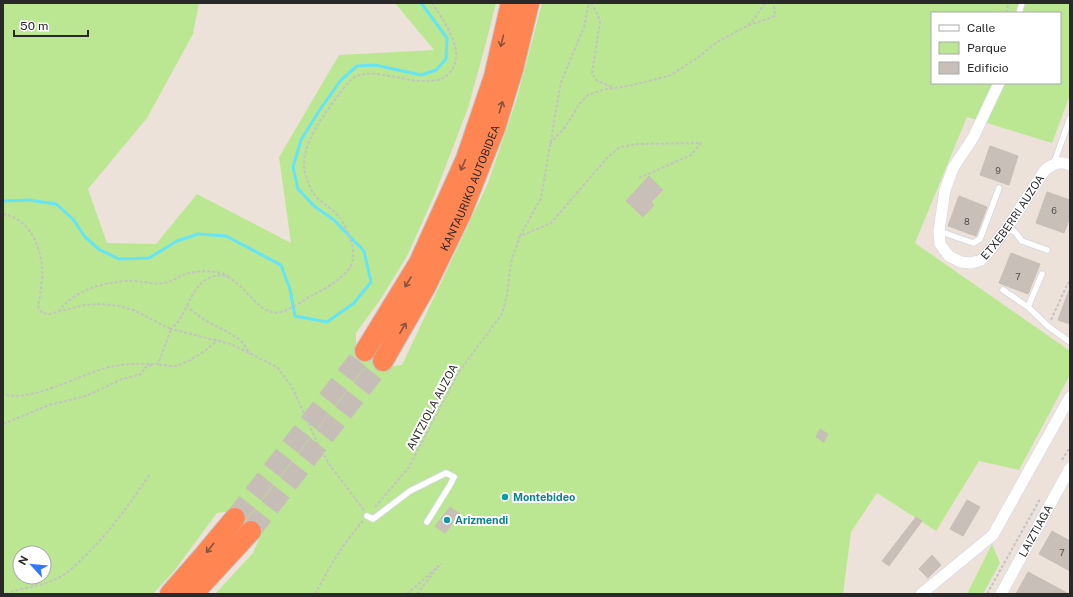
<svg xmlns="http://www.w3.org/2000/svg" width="1073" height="597" viewBox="0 0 1073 597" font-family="'Public Sans',sans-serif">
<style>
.green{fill:#bbe792;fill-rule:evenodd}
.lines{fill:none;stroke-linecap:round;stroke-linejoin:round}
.stream{stroke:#65e4f6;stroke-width:3}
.building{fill:#c8bfb9;stroke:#c8beb3}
.motorway-tunnel{stroke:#c6bdb7;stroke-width:20;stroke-dasharray:20 10;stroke-linecap:butt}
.service-casing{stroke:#cfd6e3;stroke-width:7}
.minor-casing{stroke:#cfd6e3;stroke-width:12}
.motorway-casing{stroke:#c3c3c3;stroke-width:22}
.path{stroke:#c3c3c3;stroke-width:2;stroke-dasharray:3 2;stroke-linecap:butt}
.service{stroke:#fff;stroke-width:5.5}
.minor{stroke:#fff;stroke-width:11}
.motorway{stroke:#ff8552;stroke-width:20}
.oneway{stroke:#89523b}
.culture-dot{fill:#0f9aa8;stroke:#fff;stroke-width:1.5}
.labels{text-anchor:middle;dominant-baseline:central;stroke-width:4;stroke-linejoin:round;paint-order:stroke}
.number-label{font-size:9px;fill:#514e4d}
.street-label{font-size:11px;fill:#292929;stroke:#fff}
.culture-label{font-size:11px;font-weight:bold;fill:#0d838f;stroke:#fff;text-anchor:start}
</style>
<rect width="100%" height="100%" fill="#ede2da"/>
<path class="green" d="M3 3H199L193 34 147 118 88 189 107 243 156 244 197 194 291 243 279 157 339 55 434 50 395 3H496L487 39 468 108 435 194 407 256 382 297 356 333V346L387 367 402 365 488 183 517 98 542 3H1070V95L1052 143 967 117 915 243 1070 351V375L1019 470 979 461 936 531 877 493 851 532 843 594H215L253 553 261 534 232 511 217 513 174 571 153 594H3ZM932 13H1060V83H932ZM20 553H44V577H20Z
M992 544 1000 563 983 594H967Z"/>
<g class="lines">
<path class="stream" d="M3 201 29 200 56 204 73 219 85 237 100 250 119 259 149 258 177 241 198 234 226 236 281 265 290 289 295 316 327 322 354 303 371 282 364 251 334 220 314 206 298 189 293 167 301 140 319 111 341 80 357 66 375 65 421 75 436 70 446 59 447 38 421 3"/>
</g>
<path class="building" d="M990 146 1018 156 1009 185 980 175Z
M649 176 663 190 651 202 654 205 643 217 626 201Z
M1047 192 1070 200V217L1064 233 1036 223Z
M959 196 987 207 976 236 948 226Z
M1011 253 1040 264 1028 294 999 283Z
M1069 290H1070V324L1058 320Z
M820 429 828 434 824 442 816 437Z
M967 500 980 507 963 536 950 529Z
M450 507 460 514 445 533 435 526Z
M916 517 922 521 889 566 882 561Z
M1052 531 1070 541V571L1039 554Z
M932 555 941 565 928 578 919 569Z
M1028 572 1069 594H1016Z"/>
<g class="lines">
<path class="motorway-tunnel" d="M235 518 365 351
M251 531 383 361"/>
<defs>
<path id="service" d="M1019 13 1022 3
M1054 163 1070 118
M1007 228 1015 232 1022 241 1047 250
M939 231 973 243 980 239 999 188
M1003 290 1028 307 1049 327 1070 342
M1028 307 1042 274
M367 516 373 519 410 491 446 473 454 477 450 485 427 522"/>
<g id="minor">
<path id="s1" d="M999 83 973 138 953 168 945 190 939 231 940 244 949 256 961 262 971 263 981 260 990 250 1007 228 1045 170C1053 164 1060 160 1070 165"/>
<path d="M921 594 993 535 1070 397"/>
<path id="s2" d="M1001 594 1070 468"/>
</g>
<g id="motorway">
<path d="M365 351 419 263 466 159 494 77 511 3"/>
<path id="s3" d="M383 361 426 286 461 214 495 128 513 69 529 3"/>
<path d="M170 594 205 554 235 518"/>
<path d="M193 594 251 531"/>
</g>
</defs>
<use href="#service" class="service-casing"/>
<use href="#minor" class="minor-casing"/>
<use href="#motorway" class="motorway-casing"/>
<path class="path" d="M591 3 598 15 600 22 592 73 596 80 612 87
M1007 13 1008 3
M748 25 754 19 765 3
M550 144 565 127 581 102 588 95 602 90 628 86 669 76 697 58 717 42 747 26 775 16 774 3
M3 214C28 218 40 244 42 267 43 280 40 294 38 307L42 313 49 314 84 305 102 304 120 306 136 311 162 325 171 329 158 364C144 364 129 363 115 366 84 371 32 404 3 394
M520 236 541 198 561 82 584 27 589 3
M187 305C201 323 224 327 241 341 245 345 247 350 250 354
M59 312C71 290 110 280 133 281 143 281 154 285 164 283 173 282 180 275 189 273 203 270 220 270 231 278
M1051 320 1068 283 1070 284
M159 365C164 365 169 366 175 366 187 364 209 349 217 340
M3 424 49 405 86 396 122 379 142 374 144 368 152 365
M1062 460 1070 447
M375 507 409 467 458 373 502 314 507 295 511 262 520 236 551 223 607 158 620 147 637 144 701 143 691 155 639 178
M364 510 332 468 321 451 292 387 277 367 231 344 171 329C175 325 179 321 181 317 189 304 194 285 209 278 239 263 254 319 281 312 291 309 301 302 309 297 323 290 338 282 348 270 360 256 349 230 339 217 327 202 314 203 307 179 306 176 304 171 304 167 303 140 326 112 341 92 346 85 351 77 360 75 386 67 439 99 454 66 463 48 442 17 432 3
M6 594C21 587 39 587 54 580 66 575 76 565 85 556 111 531 130 503 150 474
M315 594C329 568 343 543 363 521
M407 594 442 563
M417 594 437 568
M987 594 1040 499"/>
<use href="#service" class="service"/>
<use href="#minor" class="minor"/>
<use href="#motorway" class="motorway"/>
</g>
<defs><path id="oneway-shaft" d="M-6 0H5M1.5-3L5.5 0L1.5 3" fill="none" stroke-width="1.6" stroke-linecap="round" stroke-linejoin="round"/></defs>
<g class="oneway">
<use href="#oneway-shaft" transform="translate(502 41) rotate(104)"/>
<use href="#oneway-shaft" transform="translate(501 107) rotate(-73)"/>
<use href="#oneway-shaft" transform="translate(463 165) rotate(114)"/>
<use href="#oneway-shaft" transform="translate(408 282) rotate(122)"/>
<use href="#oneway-shaft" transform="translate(403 328) rotate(-60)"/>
<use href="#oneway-shaft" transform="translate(210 548) rotate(129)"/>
</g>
<g class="culture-dot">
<circle cx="505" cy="497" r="4"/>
<circle cx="447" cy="520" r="4"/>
</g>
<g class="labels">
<g class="number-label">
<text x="998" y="170">9</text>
<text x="1054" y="210">6</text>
<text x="967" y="221">8</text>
<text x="1018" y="276">7</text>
<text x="1062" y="552">7</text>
</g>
<g class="street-label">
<text stroke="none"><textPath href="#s3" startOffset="194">KANTAURIKO AUTOBIDEA</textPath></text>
<text stroke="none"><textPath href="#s1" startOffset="277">ETXEBERRI AUZOA</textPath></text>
<text transform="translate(432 407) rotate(-62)">ANTZIOLA AUZOA</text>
<text stroke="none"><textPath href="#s2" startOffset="72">LAIZTIAGA</textPath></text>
</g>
<g class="culture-label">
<text x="513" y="497">Montebideo</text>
<text x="455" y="520">Arizmendi</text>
</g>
</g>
<rect width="1073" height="597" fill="none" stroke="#292929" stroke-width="8"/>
<rect x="931" y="12" width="130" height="72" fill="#ffffff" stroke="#a9a9a9"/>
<rect x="939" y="25" width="20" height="6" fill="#ffffff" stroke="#a9a9a9"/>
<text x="967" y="32" font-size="12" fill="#292929">Calle</text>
<rect x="939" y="42" width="20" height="12" fill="#bbe792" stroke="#a9a9a9"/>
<text x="967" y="52" font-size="12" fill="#292929">Parque</text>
<rect x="939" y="62" width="20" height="12" fill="#c8bfb9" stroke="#a9a9a9"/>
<text x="967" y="72" font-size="12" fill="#292929">Edificio</text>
<g transform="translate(32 565) rotate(297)"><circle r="19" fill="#ffffff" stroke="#a9a9a9"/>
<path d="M0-3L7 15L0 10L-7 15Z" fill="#3477ff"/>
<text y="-6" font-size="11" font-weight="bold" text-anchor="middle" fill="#292929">N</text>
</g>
<path d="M14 30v6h74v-6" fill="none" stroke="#292929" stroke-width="2"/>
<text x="20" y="30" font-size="12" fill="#292929" stroke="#ffffff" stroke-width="3" paint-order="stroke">50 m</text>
</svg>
